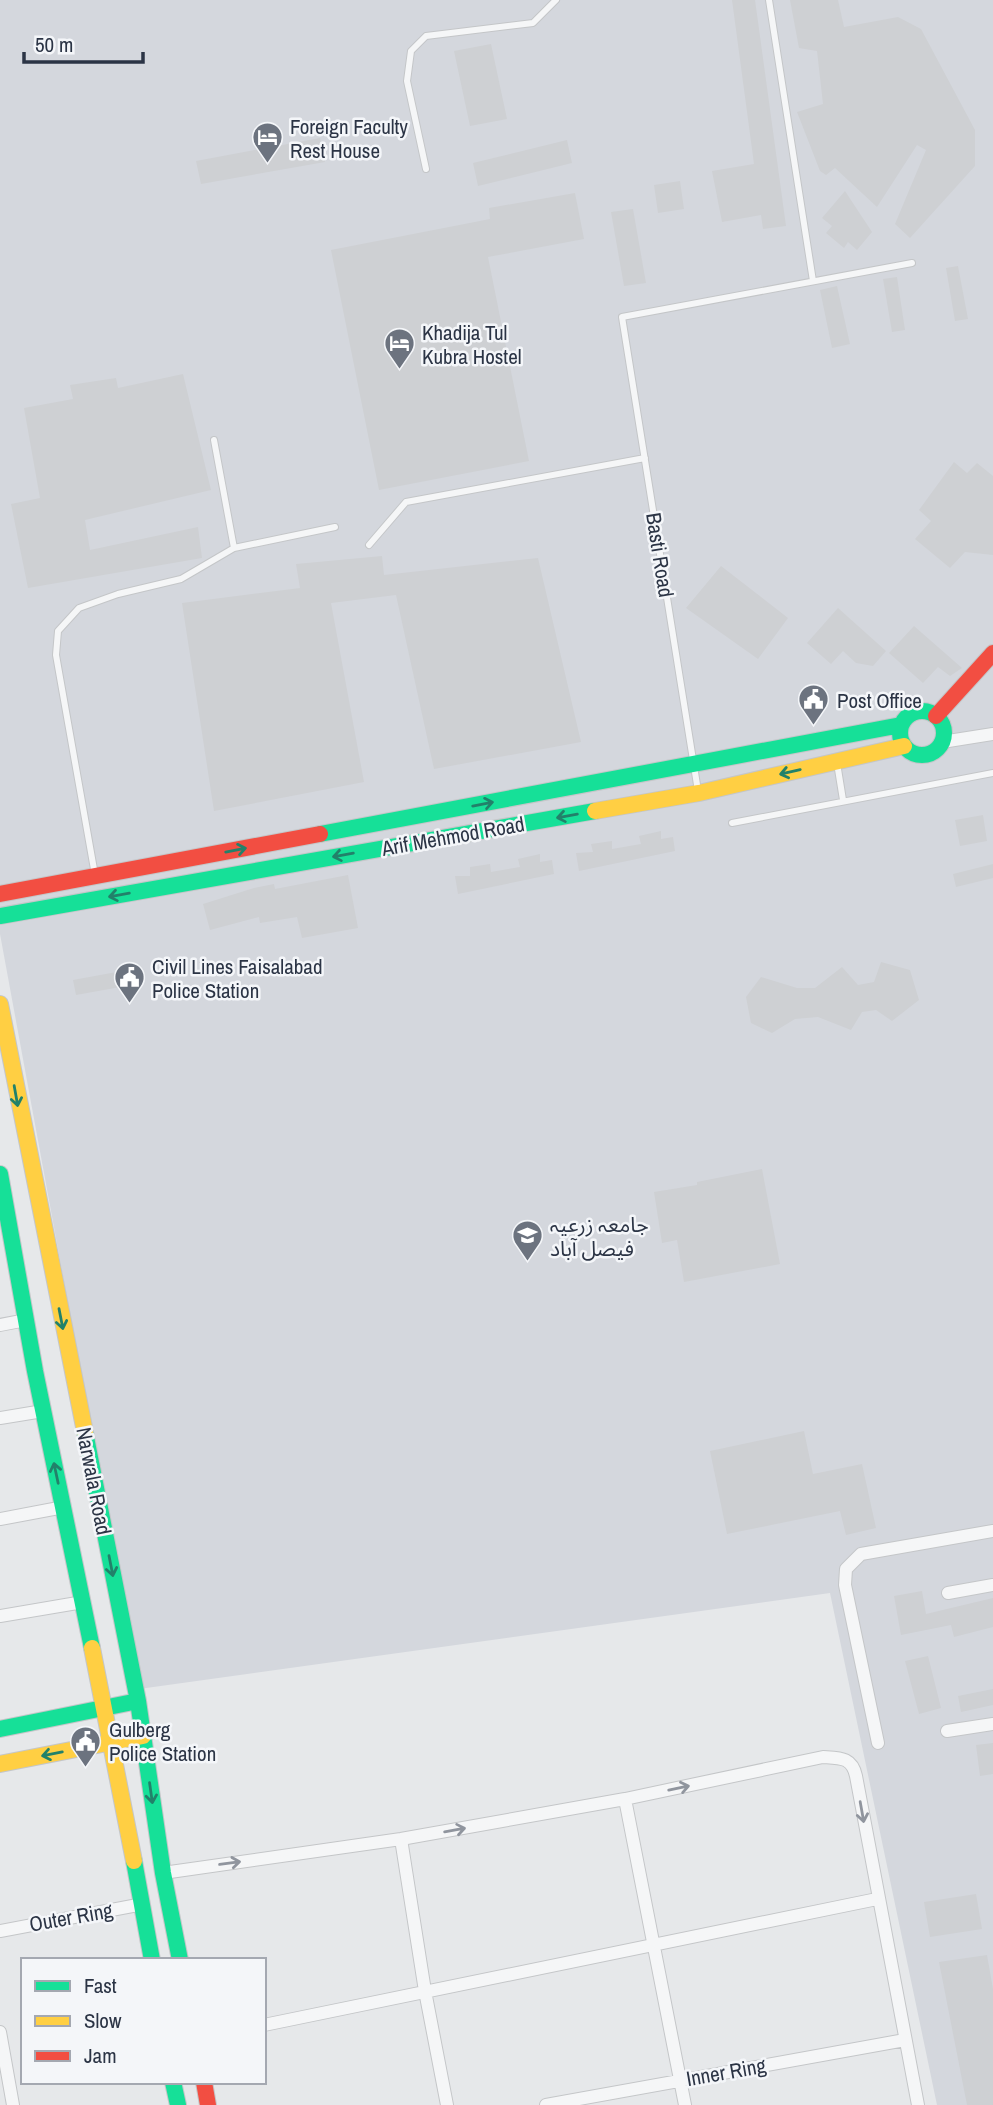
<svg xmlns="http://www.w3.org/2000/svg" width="993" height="2105" viewBox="0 0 993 2105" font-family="'Archivo Narrow','Noto Sans Arabic',sans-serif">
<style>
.built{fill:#d4d7dd}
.building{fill:#ced0d3}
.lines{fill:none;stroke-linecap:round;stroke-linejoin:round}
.lane-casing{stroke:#c4c6c8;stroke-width:8}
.street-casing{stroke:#c4c6c8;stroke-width:14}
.fast-casing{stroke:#c4c6c8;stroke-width:18}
.slow-casing{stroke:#c4c6c8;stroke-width:18}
.jam-casing{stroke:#c4c6c8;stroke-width:18}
.lane{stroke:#f5f6f7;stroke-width:6}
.street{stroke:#f5f6f7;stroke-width:12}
.fast{stroke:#16e098;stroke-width:16}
.slow{stroke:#ffcf43;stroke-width:16}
.jam{stroke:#f24e42;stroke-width:16}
.oneway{stroke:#22816a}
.oneway2{stroke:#90959e}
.labels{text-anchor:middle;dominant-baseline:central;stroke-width:5;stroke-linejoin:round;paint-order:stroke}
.poi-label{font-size:21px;fill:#2b3445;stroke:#f4f6f9;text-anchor:start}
.street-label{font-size:21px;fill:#2b3445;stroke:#f4f6f9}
</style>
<rect width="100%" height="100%" fill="#e6e8ea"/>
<path class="built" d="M0 0H993V2105H937L830 1593 139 1689 0 934Z"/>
<path class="building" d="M732 0H755L786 226 763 229 761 215 722 222 712 171 754 164Z
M790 0H838L844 27 898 17 921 29 975 130V166L910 238 895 224 926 150 917 145 877 207 835 168 826 175 820 171 797 112 823 104 817 51 799 48Z
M491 44 507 119 470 126 454 51Z
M320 138 325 162 201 184 196 161Z
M567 140 572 163 478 186 473 163Z
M680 181 684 209 658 213 654 185Z
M845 191 872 232 857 250 848 242 844 248 826 233 832 226 822 218Z
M575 193 584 239 488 257 529 461 379 490 331 250 490 219 489 208Z
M633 209 646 283 624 286 611 212Z
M958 266 968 319 955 321 946 268Z
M897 277 905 330 892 332 883 279Z
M837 286 850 344 832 348 820 290Z
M183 374 211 490 85 520 90 550 198 527 202 558 28 588 11 504 40 498 24 408 73 399 70 385 116 378 118 388Z
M954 462 967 473 977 463 993 476V555L965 552 950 568 915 539 931 521 919 510Z
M382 556 384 575 538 558 581 742 434 769 396 595 331 603 364 782 214 811 182 603 300 588 296 564Z
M721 566 788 618 758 659 686 608Z
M838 608 886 651 873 666 856 663 843 651 831 664 807 643Z
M914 626 962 668 950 676 938 667 923 683 889 653Z
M983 815 987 841 960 846 955 820Z
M661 831V839L673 837 675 851 579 871 576 853 593 852 591 844 612 841V849L641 844 639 836Z
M540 854V862L552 860 554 874 458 894 455 876H470V867L490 864 491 872 520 867 518 859Z
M993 864V878L956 887 953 874Z
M348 875 358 928 302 938 297 917 260 923 259 917 210 930 203 904 254 888 274 884 275 889Z
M881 962 910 970 919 1000 892 1021 876 1010 862 1012 851 1030 818 1017 795 1019 772 1033 751 1023 746 997 761 977 797 988H815L842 967 858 985 874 982Z
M122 971 126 986 76 995 73 980Z
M762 1169 780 1264 684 1282 677 1240 662 1243 654 1192 697 1185V1182Z
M804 1431 813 1474 862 1464 876 1528 846 1535 840 1511 727 1534 710 1451Z
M922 1591 926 1614 993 1598V1627L954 1637 951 1625 901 1635 894 1596Z
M928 1656 941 1708 919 1714 905 1661Z
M993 1689V1705L961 1712 958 1696Z
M993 1743V1774L980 1776 976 1745Z
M976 1894 982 1929 930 1937 924 1902Z
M987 1955 993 1989V2105H967L939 1962Z"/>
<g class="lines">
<defs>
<path id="lane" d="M769 0 813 281
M426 169 407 81 411 51 426 36 533 23 556 0
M214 440 234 548
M369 545 406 502 645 458
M837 763 843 800
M698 791 622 317 912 263
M732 823 993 773
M95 875 56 655 58 631 79 608 118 594 181 579 234 548 335 527"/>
<path id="street" d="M942 742 993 734
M0 1325 26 1320
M0 1418 43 1411
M0 1519 64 1507
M948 1593 993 1585
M0 1616 83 1602
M947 1731 993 1724
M878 1743 845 1585 846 1569 861 1554 993 1531
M625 1799 685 2105
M401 1839 425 1991 447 2105
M163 1873 401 1839 625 1799 823 1757C840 1758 852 1757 856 1776L918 2105
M0 1931 143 1904
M264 2025 877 1899
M0 2032 13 2105
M546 2105 905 2040"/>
<path id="fast" d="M900 733a22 22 0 1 1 44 0a22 22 0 1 1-44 0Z
M320 834 901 725
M0 916 595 811
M0 1174 35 1371 92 1648
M85 1432 138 1701 163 1873 180 1960
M0 1729 138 1701
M134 1861 152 1960
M173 2082 178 2105"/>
<path id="slow" d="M595 811 699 793 904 746
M0 1004 85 1432
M92 1648 134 1861
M0 1764 143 1736"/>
<path id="jam" d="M936 716 993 653
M0 894 320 834
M204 2082 208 2105"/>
</defs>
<use href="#lane" class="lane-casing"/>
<use href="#street" class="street-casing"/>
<use href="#fast" class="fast-casing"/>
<use href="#slow" class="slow-casing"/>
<use href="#jam" class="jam-casing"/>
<use href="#lane" class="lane"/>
<use href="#street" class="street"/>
<use href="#fast" class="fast"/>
<use href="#slow" class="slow"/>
<use href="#jam" class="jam"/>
</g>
<defs><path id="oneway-shaft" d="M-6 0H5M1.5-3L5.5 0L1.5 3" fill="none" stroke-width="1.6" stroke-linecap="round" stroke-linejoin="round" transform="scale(1.75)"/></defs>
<g class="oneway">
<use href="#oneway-shaft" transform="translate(790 772) rotate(167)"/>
<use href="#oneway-shaft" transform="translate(483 804) rotate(-11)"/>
<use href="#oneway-shaft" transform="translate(567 816) rotate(170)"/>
<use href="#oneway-shaft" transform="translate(236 850) rotate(-11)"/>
<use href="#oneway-shaft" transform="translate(343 855) rotate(170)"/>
<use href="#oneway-shaft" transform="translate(119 895) rotate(170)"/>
<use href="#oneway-shaft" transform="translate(16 1096) rotate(80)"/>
<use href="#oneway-shaft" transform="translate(61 1319) rotate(79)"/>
<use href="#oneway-shaft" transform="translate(56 1473) rotate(-102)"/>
<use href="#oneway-shaft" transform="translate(111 1566) rotate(79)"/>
<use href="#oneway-shaft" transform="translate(52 1754) rotate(169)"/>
<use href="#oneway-shaft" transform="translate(151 1793) rotate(82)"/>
</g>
<g class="oneway2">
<use href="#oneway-shaft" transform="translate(679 1788) rotate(-12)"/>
<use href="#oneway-shaft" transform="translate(862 1812) rotate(80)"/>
<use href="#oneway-shaft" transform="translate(455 1830) rotate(-10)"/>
<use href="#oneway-shaft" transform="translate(230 1863) rotate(-8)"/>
</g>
<defs>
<symbol id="hotel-pin" viewBox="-11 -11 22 30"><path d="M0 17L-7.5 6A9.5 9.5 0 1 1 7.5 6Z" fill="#6c737f" stroke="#f4f6f9"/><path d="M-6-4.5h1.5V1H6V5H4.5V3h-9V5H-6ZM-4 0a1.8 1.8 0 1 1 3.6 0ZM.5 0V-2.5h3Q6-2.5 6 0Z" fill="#fff"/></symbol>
<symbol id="civic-pin" viewBox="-11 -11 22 30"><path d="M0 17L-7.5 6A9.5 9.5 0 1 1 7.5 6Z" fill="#6c737f" stroke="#f4f6f9"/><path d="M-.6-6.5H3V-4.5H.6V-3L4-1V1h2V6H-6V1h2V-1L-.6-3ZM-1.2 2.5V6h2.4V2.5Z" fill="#fff"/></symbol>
<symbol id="university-pin" viewBox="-11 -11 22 30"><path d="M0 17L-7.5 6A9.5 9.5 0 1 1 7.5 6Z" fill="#6c737f" stroke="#f4f6f9"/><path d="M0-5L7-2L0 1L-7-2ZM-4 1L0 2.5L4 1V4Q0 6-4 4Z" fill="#fff"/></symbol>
</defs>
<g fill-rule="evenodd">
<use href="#hotel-pin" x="250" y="120" width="35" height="47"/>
<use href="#hotel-pin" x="382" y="326" width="35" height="47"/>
<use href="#civic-pin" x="796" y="682" width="35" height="47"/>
<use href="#civic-pin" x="112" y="960" width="35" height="47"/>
<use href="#university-pin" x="510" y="1218" width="35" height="47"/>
<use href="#civic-pin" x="68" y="1724" width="35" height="47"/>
</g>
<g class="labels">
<g class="poi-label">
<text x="290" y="126">Foreign Faculty<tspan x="290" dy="24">Rest House</tspan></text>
<text x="422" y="332">Khadija Tul<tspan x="422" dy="24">Kubra Hostel</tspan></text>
<text x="837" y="700">Post Office</text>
<text x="152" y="966">Civil Lines Faisalabad<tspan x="152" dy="24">Police Station</tspan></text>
<text x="550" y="1224">جامعہ زرعیہ<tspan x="550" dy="24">فیصل آباد</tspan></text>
<text x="109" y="1729">Gulberg<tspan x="109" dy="24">Police Station</tspan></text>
</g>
<g class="street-label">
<text transform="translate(660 555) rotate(81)">Basti Road</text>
<text transform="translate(453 836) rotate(-10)">Arif Mehmod Road</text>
<text transform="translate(94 1481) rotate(79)">Narwala Road</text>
<text transform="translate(71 1917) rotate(-10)">Outer Ring</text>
<text transform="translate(726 2072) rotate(-10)">Inner Ring</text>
</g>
</g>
<rect x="21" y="1958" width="245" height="126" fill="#f4f6f9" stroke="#a4a8b1" stroke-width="2"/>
<rect x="35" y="1981" width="35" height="10" fill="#16e098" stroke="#a4a8b1" stroke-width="2"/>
<text x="84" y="1993" font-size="21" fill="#2b3445">Fast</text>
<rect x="35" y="2016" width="35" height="10" fill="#ffcf43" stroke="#a4a8b1" stroke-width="2"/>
<text x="84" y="2028" font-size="21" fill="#2b3445">Slow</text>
<rect x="35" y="2051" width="35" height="10" fill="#f24e42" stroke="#a4a8b1" stroke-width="2"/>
<text x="84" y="2063" font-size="21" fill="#2b3445">Jam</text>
<path d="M24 52v10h119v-10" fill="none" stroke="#2b3445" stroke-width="3.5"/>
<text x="35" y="52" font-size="21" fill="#2b3445" stroke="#f4f6f9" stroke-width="5" paint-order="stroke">50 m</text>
</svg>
